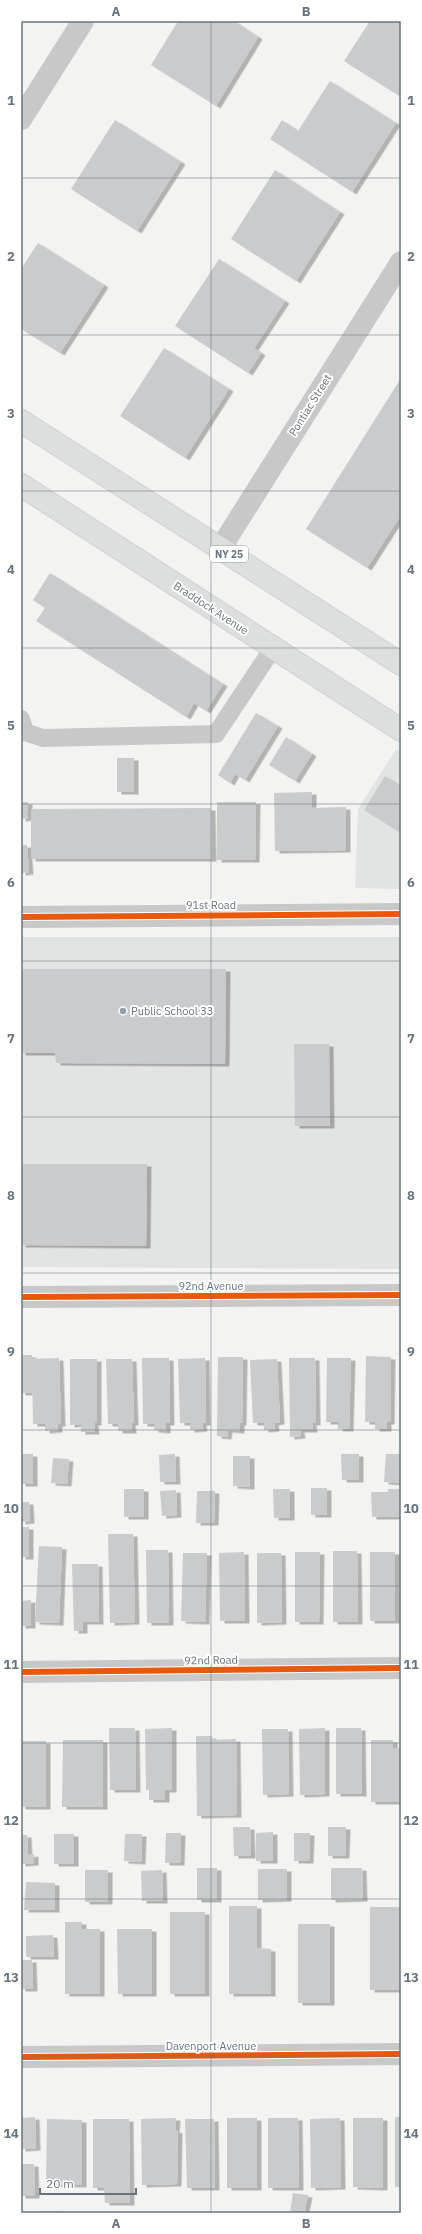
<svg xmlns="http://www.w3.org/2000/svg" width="422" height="2234" viewBox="0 0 422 2234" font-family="'IBM Plex Sans',sans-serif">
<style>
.built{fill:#e2e3e3}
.building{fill:#cacbcc;filter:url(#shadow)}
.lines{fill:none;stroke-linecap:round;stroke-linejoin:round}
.primary-casing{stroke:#d0d1d1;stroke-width:24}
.service{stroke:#c8c8c9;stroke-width:18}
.minor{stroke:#c8c8c9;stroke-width:22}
.primary{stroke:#dddede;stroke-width:22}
.cycleway-casing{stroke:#fff;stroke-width:8}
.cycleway{stroke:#e8590c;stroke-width:6}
.grid{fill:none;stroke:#67747e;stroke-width:1;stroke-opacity:0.55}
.poi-dot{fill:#98a0a7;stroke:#fff;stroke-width:1.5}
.labels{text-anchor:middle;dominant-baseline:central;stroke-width:4;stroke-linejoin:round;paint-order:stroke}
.shield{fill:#fff;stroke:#959ea5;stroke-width:1}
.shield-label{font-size:10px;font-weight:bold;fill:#67747e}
.street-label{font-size:11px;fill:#67747e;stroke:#fff}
.poi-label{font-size:11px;fill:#67747e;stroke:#fff;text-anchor:start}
.neatline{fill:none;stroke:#67747e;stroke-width:1.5}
.grid-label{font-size:13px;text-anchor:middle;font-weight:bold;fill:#67747e}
</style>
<defs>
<filter id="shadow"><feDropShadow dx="4.5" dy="2.5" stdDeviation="0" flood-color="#0004"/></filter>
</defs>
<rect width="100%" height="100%" fill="#f3f3f2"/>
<path class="built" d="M396 749 401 752V889L355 888 358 809Z
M21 937H401V1269L21 1267Z"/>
<path class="building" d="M178 21H234L258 37 216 106 151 65Z
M370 21H401V97L344 61Z
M330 81 396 123 352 192 270 139 282 120 298 131Z
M115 120 181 162 137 231 71 189Z
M275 170 340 212 296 281 231 239Z
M38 243 104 285 60 353 21 329V269Z
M219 259 285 301 254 348 261 353 248 373 175 326Z
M164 348 229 389 185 458 120 416Z
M401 378V515L367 568 306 529Z
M50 573 223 684 206 711 194 703 186 717 36 621 45 608 33 600Z
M256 713 278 726 245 780 235 774 230 783 218 775Z
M286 737 312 754 295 781 269 765Z
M117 758H134V792H117Z
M385 776 401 786V833L364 810Z
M312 792V808L346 807V850L275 851 274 793Z
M21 802H28V818L21 819Z
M217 802H256L255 860H217Z
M211 808 212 859H31V809Z
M21 845H27L29 872 21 873Z
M21 969H226L225 1064 56 1063 55 1053H21Z
M294 1044H329L330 1126H295Z
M21 1164H147L146 1246 21 1245Z
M21 1355H32V1359L59 1358 61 1424H58V1430L45 1431V1424H33L32 1361V1393H21Z
M366 1356 391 1357 390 1422H387V1429H375V1422H365Z
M218 1357H243L242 1423H240V1431L228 1430 227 1437 217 1436Z
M142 1358H169L170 1423H166V1431L154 1430V1424H143Z
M205 1358 206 1423H202L203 1429 190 1430V1423H180L178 1359Z
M289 1358H315L316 1423H312L313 1430H300L301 1436 290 1437Z
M327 1358H351L349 1429H338V1422H326Z
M70 1359H97V1423H94L95 1432H81V1424L70 1425Z
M106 1359H132L134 1423H131L132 1431H118V1424H108Z
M277 1359 280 1422 274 1423 275 1429 264 1430V1423H253L250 1360Z
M21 1454H33V1484H21Z
M175 1454 176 1482H160L159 1455Z
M341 1454H359V1480H342Z
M386 1454H401V1483L384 1482Z
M233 1456H250V1487L233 1486Z
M53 1458 69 1459 67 1484 51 1483Z
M311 1488H327V1515H311Z
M124 1489H144V1517H124Z
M273 1489H290V1518H274Z
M388 1489H401V1517H372L371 1492H388Z
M176 1490 177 1515 162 1516 160 1491Z
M197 1491H215L214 1523H196Z
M21 1502H29L30 1521 21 1522Z
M21 1527H29V1557H21Z
M108 1534H133L135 1622 110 1623Z
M39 1546 62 1547 59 1623 35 1622Z
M146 1550H168L169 1623H147Z
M333 1551H357L358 1622H333Z
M244 1552 245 1621H220L219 1553Z
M295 1552H320L319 1622H295Z
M370 1552H395V1621H370Z
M183 1553H207L205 1622 181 1621Z
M257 1553H281L282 1622 257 1623Z
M72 1564H98L99 1622H83V1631H74Z
M31 1600V1626H21V1601Z
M109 1728H135L136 1790H110Z
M172 1728V1790H165V1800H149V1790H146L145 1729Z
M325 1728V1794L300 1795 299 1729Z
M336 1728H361L362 1794H336Z
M262 1729H288L289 1794 263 1795Z
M196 1736H212L211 1740 236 1739 237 1815 197 1816Z
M63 1740H103V1807H62Z
M371 1740H393V1748H401V1802H371Z
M21 1741H46V1807H21Z
M233 1827H250L251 1856H234Z
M328 1827H346L345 1856H328Z
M273 1832V1861H256V1833Z
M166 1833H181L180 1863H165Z
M294 1833H310L309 1861H294Z
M54 1834H74V1864H54Z
M125 1834H142L141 1862 124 1861Z
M21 1835H27L28 1855 34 1854V1863L21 1864Z
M197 1868H217V1900H197Z
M331 1868H362L363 1899 331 1900Z
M258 1869H287V1899L258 1900Z
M85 1870H108V1902H85Z
M162 1870 163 1901H142L141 1871Z
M26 1882 55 1883V1910H24Z
M229 1906H257V1948L271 1949V1994H229Z
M370 1907H401V1990H370Z
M170 1912H205V1994H170Z
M65 1922H82V1929H100V1994H65Z
M298 1924H330V2003H298Z
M117 1929H152V1994H118Z
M53 1935 54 1957H26V1936Z
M21 1960H32L33 1989H21Z
M35 2117 36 2148 21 2149V2118Z
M395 2117H401V2187H395Z
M176 2118 175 2130 178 2131 177 2184 142 2185 141 2119Z
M227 2118H257V2188H227Z
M268 2118H298L299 2188H268Z
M340 2118 341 2187 311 2188 310 2119Z
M353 2118H383V2188L353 2187Z
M47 2119 82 2120V2185L46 2184Z
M93 2119H129L130 2203H105L104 2188H93Z
M185 2119H214L215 2188H187Z
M21 2164H34L35 2196H21Z
M293 2193 308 2195 305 2209 307 2213H290Z
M40 2211H59V2213H40Z"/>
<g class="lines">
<defs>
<path id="primary" d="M21 421 401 664
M21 485 401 730"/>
</defs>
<use href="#primary" class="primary-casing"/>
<path class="service" d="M21 719 25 732 43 738 216 734 273 648"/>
<path class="minor" d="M21 119 83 21
M220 549 401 262
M21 917 401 914
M21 1297 401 1295
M21 1672 401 1668
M21 2057 401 2054"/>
<use href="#primary" class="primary"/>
<defs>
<path id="cycleway" d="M21 917 401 914
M21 1297 401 1295
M21 1672 401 1668
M21 2057 401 2054"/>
</defs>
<use href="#cycleway" class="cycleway-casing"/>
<use href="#cycleway" class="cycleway"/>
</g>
<path class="grid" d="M211 21V2213M21 178H401M21 335H401M21 491H401M21 648H401M21 804H401M21 961H401M21 1117H401M21 1273H401M21 1430H401M21 1586H401M21 1743H401M21 1899H401M21 2056H401"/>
<circle class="poi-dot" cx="123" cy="1011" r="4"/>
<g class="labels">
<rect class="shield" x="210" y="546" width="38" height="16" rx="3"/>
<g class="shield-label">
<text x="229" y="554">NY 25</text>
</g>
<g class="street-label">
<text transform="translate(310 405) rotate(-58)">Pontiac Street</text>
<text transform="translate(211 608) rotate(33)">Braddock Avenue</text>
<text x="211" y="905">91st Road</text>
<text x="211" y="1286">92nd Avenue</text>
<text transform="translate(211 1660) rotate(-1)">92nd Road</text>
<text x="211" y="2046">Davenport Avenue</text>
</g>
<g class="poi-label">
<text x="131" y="1011">Public School 33</text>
</g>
</g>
<rect width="422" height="2234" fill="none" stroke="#ffffff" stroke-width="44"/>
<path d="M40 2188v6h96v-6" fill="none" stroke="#67747e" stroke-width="2"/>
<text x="46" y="2188" font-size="12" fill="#67747e" stroke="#ffffff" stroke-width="3" paint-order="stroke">20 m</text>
<rect x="22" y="22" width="378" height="2190" class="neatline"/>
<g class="grid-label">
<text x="116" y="16">A</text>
<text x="306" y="16">B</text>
<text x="11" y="105">1</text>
<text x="411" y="105">1</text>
<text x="11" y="261">2</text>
<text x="411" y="261">2</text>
<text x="11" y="418">3</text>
<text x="411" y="418">3</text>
<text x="11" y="574">4</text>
<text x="411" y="574">4</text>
<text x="11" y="730">5</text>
<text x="411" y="730">5</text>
<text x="11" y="887">6</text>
<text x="411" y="887">6</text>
<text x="11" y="1043">7</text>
<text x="411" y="1043">7</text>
<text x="11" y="1200">8</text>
<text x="411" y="1200">8</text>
<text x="11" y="1356">9</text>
<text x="411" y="1356">9</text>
<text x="11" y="1513">10</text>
<text x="411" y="1513">10</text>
<text x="11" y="1669">11</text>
<text x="411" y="1669">11</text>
<text x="11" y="1825">12</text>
<text x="411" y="1825">12</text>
<text x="11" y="1982">13</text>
<text x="411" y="1982">13</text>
<text x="11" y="2138">14</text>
<text x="411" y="2138">14</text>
<text x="116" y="2228">A</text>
<text x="306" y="2228">B</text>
</g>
</svg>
